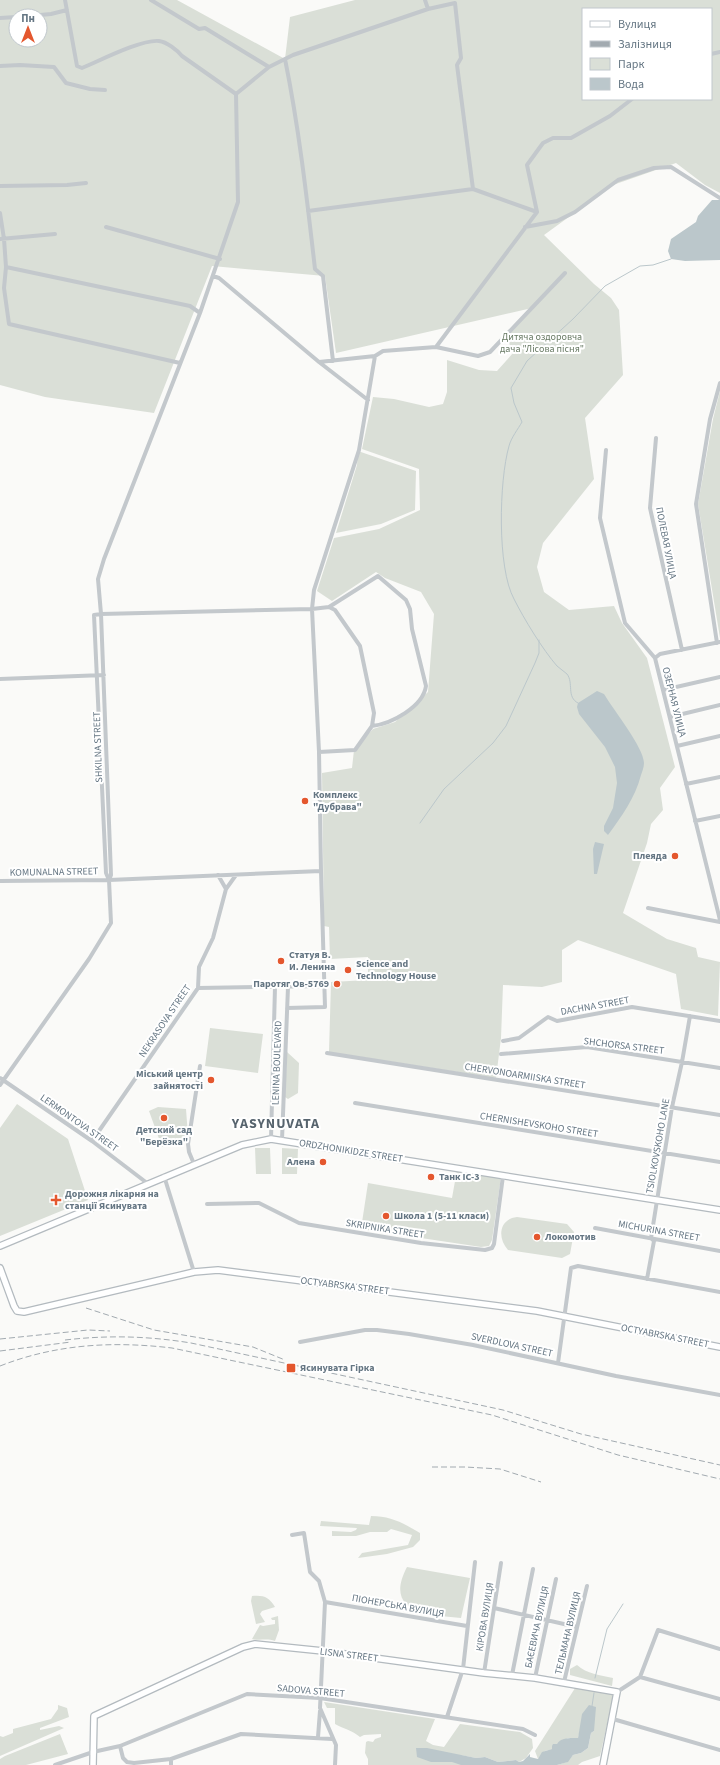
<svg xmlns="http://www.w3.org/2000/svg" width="720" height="1765" viewBox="0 0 720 1765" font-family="'Source Sans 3',sans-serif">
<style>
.green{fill:#dadfd7;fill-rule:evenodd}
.water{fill:#bbc7cb}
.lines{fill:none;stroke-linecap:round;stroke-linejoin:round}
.stream{stroke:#bbc7cb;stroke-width:1}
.secondary-casing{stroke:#b3babf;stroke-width:8}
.street{stroke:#c3c8cc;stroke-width:4}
.secondary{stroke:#fff;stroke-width:5.5}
.rail{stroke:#a2aab0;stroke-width:1;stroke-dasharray:6 3;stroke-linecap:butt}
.poi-dot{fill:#e4572e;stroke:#fff;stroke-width:1.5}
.labels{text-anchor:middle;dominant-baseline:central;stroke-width:4;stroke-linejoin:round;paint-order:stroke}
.park-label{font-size:10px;fill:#687a64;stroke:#fff}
.street-label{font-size:10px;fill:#657683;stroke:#fff}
.poi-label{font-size:10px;font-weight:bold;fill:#657683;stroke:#fff;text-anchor:start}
.district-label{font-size:14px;font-weight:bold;letter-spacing:1px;fill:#57646e;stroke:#fff}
</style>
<rect width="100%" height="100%" fill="#fafaf8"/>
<path class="green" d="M0 0H177L285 59 290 17 355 0H720V193L705 185 676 163 613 185 544 235 594 284 611 298 619 310 623 375 585 418 594 479 543 543 537 567 544 592 569 610 614 606 622 623 647 658 675 767 660 788 663 810 651 824 647 843 623 913 667 939 696 948 698 957 720 962 718 1016 681 1009 676 974 578 940 562 950V982L542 987 503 985 501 1038 496 1078 329 1052 331 982 368 980V957L330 959 329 927 324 926 322 773 352 768 354 750 373 729 395 722 428 692 434 614 421 592 385 578 376 572 332 601 317 591 334 538 379 529 420 510 419 469 362 449 373 397 394 399 429 407 443 404 447 392V360L479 370 497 371 513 353 506 335 532 308 336 353 325 276 212 266 154 413 45 397 0 385ZM583 9H711V99H583ZM16 16H40V40H16Z
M720 391V638L698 504 713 419Z
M358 451 416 471 415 510 381 524 336 533 357 465Z
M210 1028 263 1034 258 1073 205 1066Z
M287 1052 299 1063 298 1093 288 1099 285 1097Z
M17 1104 68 1139 88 1200 0 1236V1128Z
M158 1107 186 1109 188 1136 162 1147 149 1111Z
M255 1148H270L271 1174H256Z
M282 1148 298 1149 297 1174H282Z
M457 1170 501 1177 492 1240 489 1246 481 1247 361 1229 368 1183 452 1198Z
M517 1217 567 1224 574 1232 570 1254 562 1258 508 1250C497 1238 499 1219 517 1217Z
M371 1516C391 1516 403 1523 420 1533V1540L413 1547 387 1554 358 1558 362 1553 408 1545 412 1535 391 1529 387 1532H370L356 1536H332V1531L351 1532 356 1530 357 1528 320 1526 321 1521 369 1525Z
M407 1567 470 1578 461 1618C428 1615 383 1613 407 1567Z
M252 1596C264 1595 269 1597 275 1607L262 1611 260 1614 265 1622 256 1624 251 1601Z
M278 1616 279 1630 275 1641C267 1638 260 1641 252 1639L260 1625 263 1626 275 1624V1620H272L271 1618Z
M577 1665C587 1674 600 1675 613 1678L612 1686 570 1675V1669Z
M577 1685 614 1693 600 1756 582 1762 578 1765H557L567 1762 573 1755 581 1753 588 1748 591 1733 594 1731 581 1726 578 1738H568L557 1744 553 1749 545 1751 538 1759 535 1751Z
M324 1702 435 1719 426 1741 433 1745 444 1747 460 1724 520 1732 532 1739 533 1748 526 1758 519 1762 516 1760 498 1762 485 1757 476 1758 460 1755 484 1765H368V1759L365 1753 366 1742 368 1741 373 1742 375 1739 381 1737V1734L364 1735 360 1737C352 1730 344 1729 335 1724V1708H327Z
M58 1705 67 1708 69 1717 40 1728V1730L59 1726 64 1728 0 1756V1736L3 1737 13 1733V1729L51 1719 58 1709Z
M60 1734 68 1754 26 1765H0V1759L5 1756Z"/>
<path class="water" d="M712 200H720V260L685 261 671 259 668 251 671 239 696 222 698 216Z
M597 691 604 694C613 709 644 748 644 763 644 767 642 772 641 775 635 798 622 816 608 835L604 831V826L613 808 617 783 615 767 605 747 579 714 577 707 578 703Z
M595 842 604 844 597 874H594L593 849Z
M589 1705 596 1707 594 1731 591 1733 588 1748 581 1753 573 1755 568 1762 557 1765H461L452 1762H431L417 1757 416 1748H427L476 1758 485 1757 498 1762 516 1760 519 1762 523 1761 530 1754V1757L538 1759 542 1752 552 1749V1746L553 1744H557C561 1737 571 1738 578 1738L582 1714Z"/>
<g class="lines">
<path class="stream" d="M578 703C566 697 574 683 567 674 564 671 560 669 557 666 543 650 524 619 514 599 497 568 499 481 509 446 511 438 518 429 522 422L514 403 511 388 527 361 573 319 605 286 640 266 653 265 671 259
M420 823 444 789 493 743 506 726 535 663 539 653V640
M595 1678 607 1629 623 1604
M592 1706 594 1693"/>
<defs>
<path id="secondary" d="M0 1246 242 1145 271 1139 720 1210
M0 1268 14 1306 17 1311 24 1312 194 1272 218 1270 537 1311 720 1347
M93 1765 94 1716 243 1647 255 1644 323 1651 484 1673 535 1678 617 1692 603 1765"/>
</defs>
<use href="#secondary" class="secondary-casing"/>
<path class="street" d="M65 0 77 66 82 68C99 61 142 39 159 41 167 42 177 50 182 56L236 94
M151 0 199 29 205 28 269 67
M425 0 428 9
M29 16 51 14 67 10
M0 18 16 17
M711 54 720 52
M285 59C299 128 307 199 315 269L323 276 333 361
M0 66 20 65 54 67 66 83 90 89 105 90
M0 186 67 185 86 183
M308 211 473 189 537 212
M0 213 4 239 6 267 4 288 9 324 180 363
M106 227 220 259
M525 227 557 221 575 212 618 180 654 168 671 167 720 198
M0 239 55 234
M6 267 190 306 200 313
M213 276 219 278 319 362 368 400
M436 347 537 212 527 165 543 143 553 138H571L610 116 632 99
M319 362 375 356 383 351 436 347 478 356 490 352 565 273
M656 438 650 508 682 650
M606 450 600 518 625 623 655 658 720 920
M329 607 378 576 406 600 410 609 412 629 426 686C423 707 391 724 372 726
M717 643 696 504 710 419 720 383
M655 658 660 654 720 642
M0 679 104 675
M663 690 720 677
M670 717 720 705
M677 746 720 736
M686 784 720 777
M695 821 720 816
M109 880 111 875 101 614 312 609 329 607 335 610 360 646 374 713 372 726 355 750 319 752
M0 881 109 880 321 871 319 752 312 609 314 590 359 450 375 356
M226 889 236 875
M648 908 720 922
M198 988 324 986
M287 1008 325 1007 321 871
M503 1041 519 1038 548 1017 557 1021 632 1007 720 1021
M327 1053 720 1115
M501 1054 587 1047 720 1068
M0 1078 92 1141 147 1183
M0 1085 89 959 111 923 109 880 106 873 94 615 101 614 98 579 104 559 200 313 238 202 236 94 269 67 293 55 428 9 455 3 461 58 457 65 473 189
M355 1103 720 1162
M271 1139 275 987
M282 1140 288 987
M92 1141 198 988 199 967 213 938 226 889 218 875
M194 1164 189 1152 188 1144 200 1066
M164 1176 194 1272
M207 1204 259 1203 299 1223 421 1243 485 1250 492 1248 494 1244 503 1176
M595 1228 720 1251
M647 1279 654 1241 651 1238 672 1107 682 1062 690 1016
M300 1342 365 1330H377L409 1334 473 1345 616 1376 720 1395
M558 1363 571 1268 578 1266 720 1292
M292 1535 304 1533 310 1572 319 1581 325 1602 320 1708 336 1745 335 1765
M325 1602 467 1626
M494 1608 577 1627
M484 1673 501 1563
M512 1675 533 1569
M640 1677 720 1699
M535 1678 556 1579
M564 1682 587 1586
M617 1692 640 1677 658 1630 720 1649
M447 1717 463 1669 475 1562
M613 1719 720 1750
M318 1737 320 1711
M120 1746 123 1758 127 1762 134 1763 171 1759V1765
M171 1759 241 1734 332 1739
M55 1765 93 1752 120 1746 247 1694 320 1698 523 1729 535 1735"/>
<use href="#secondary" class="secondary"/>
<path class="rail" d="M86 1308 154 1330 253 1347 285 1360
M0 1339 88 1330 110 1331
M65 1340C108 1335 148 1336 191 1343L503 1410 581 1434 720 1465
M0 1351 71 1342
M0 1366C56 1344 113 1341 172 1348L492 1415 618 1455 720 1479
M432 1467H465L500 1469 541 1482"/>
</g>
<g class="poi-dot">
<circle cx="305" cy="801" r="4"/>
<circle cx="675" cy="856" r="4"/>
<circle cx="281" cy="961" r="4"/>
<circle cx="348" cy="970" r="4"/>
<circle cx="337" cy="984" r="4"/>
<circle cx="211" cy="1080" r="4"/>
<circle cx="164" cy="1118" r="4"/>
<circle cx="323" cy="1162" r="4"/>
<circle cx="431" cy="1177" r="4"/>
<path d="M54 1194h4v4h4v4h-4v4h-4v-4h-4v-4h4z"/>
<circle cx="386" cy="1216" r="4"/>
<circle cx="537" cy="1237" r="4"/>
<rect x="286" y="1363" width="10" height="10" rx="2"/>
</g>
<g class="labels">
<g class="park-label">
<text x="542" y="337">Дитяча оздоровча<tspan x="542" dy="12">дача "Лісова пісня"</tspan></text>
</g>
<g class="street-label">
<text transform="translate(666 543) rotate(79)">ПОЛЕВАЯ УЛИЦА</text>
<text transform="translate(674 702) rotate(76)">ОЗЕРНАЯ УЛИЦА</text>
<text transform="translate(98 747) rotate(-92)">SHKILNA STREET</text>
<text transform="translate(54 872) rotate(-1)">KOMUNALNA STREET</text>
<text transform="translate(595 1006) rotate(-10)">DACHNA STREET</text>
<text transform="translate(165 1021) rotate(-56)">NEKRASOVA STREET</text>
<text transform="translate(624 1046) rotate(7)">SHCHORSA STREET</text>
<text transform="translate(277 1063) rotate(-88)">LENINA BOULEVARD</text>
<text transform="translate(525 1076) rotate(9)">CHERVONOARMIISKA STREET</text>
<text transform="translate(79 1123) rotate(35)">LERMONTOVA STREET</text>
<text transform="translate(539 1125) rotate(9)">CHERNISHEVSKOHO STREET</text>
<text transform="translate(658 1146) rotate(-80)">TSIOLKOVSKOHO LANE</text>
<text transform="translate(351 1151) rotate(9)">ORDZHONIKIDZE STREET</text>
<text transform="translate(385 1229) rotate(9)">SKRIPNIKA STREET</text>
<text transform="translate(659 1231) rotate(10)">MICHURINA STREET</text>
<text transform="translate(345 1286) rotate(7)">OCTYABRSKA STREET</text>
<text transform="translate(665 1336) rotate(11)">OCTYABRSKA STREET</text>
<text transform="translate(512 1345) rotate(12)">SVERDLOVA STREET</text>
<text transform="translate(398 1606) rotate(10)">ПІОНЕРСЬКА ВУЛИЦЯ</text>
<text transform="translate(485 1617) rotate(-81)">КІРОВА ВУЛИЦЯ</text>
<text transform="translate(537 1627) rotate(-78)">БАЄЕВИЧА ВУЛИЦЯ</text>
<text transform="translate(568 1633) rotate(-77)">ТЕЛЬМАНА ВУЛИЦЯ</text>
<text transform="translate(349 1655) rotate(7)">LISNA STREET</text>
<text transform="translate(311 1691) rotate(5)">SADOVA STREET</text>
</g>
<g class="poi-label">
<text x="313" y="795">Комплекс<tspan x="313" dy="12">"Дубрава"</tspan></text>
<text x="667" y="856" text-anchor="end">Плеяда</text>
<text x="289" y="955">Статуя В.<tspan x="289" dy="12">И. Ленина</tspan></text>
<text x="356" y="964">Science and<tspan x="356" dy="12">Technology House</tspan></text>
<text x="329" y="984" text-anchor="end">Паротяг Ов-5769</text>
<text x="203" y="1074" text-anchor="end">Міський центр<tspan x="203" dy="12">зайнятості</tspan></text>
<text x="164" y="1130" text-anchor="middle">Детский сад<tspan x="164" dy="12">"Берёзка"</tspan></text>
<text x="315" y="1162" text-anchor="end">Алена</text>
<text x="439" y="1177">Танк ІС-3</text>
<text x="65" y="1194">Дорожня лікарня на<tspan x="65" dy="12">станції Ясинувата</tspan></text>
<text x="394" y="1216">Школа 1 (5-11 класи)</text>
<text x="545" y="1237">Локомотив</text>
<text x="300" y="1368">Ясинувата Гірка</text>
</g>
<g class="district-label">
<text x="276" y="1124">YASYNUVATA</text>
</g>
</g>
<rect x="582" y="8" width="130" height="92" fill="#ffffff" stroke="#c1c8cd"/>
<rect x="590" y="21" width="20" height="6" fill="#ffffff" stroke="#c1c8cd"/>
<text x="618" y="28" font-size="12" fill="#657683">Вулиця</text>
<rect x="590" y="41" width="20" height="6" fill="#a2aab0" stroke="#c1c8cd"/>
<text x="618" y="48" font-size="12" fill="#657683">Залізниця</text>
<rect x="590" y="58" width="20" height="12" fill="#dadfd7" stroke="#c1c8cd"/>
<text x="618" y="68" font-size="12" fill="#657683">Парк</text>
<rect x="590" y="78" width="20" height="12" fill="#bbc7cb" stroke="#c1c8cd"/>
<text x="618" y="88" font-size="12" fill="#657683">Вода</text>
<g transform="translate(28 28)"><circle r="19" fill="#ffffff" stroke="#c1c8cd"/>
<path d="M0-3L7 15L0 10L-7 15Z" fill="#e4572e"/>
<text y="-6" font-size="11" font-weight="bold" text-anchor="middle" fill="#657683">Пн</text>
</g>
</svg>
